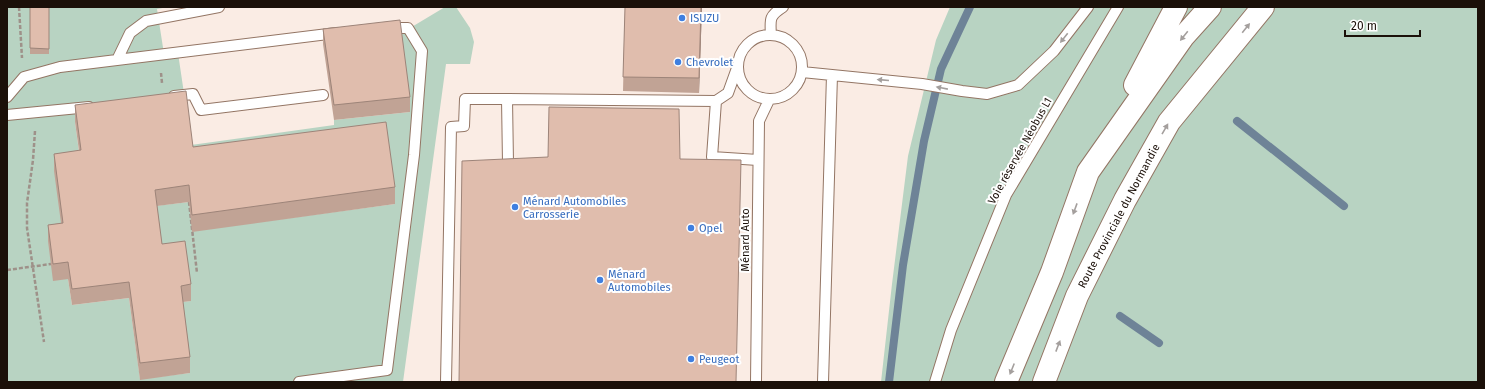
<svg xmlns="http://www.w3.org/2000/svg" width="1485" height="389" viewBox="0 0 1485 389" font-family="'Fira Sans',sans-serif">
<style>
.green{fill:#b8d3c2}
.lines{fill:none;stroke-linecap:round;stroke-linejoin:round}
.stream{stroke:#6e8397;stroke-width:8}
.lane-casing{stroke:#937564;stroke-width:12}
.highway-casing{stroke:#937564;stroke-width:24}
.path{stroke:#9e9189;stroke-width:2.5;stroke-dasharray:4 2;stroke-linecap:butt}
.lane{stroke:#fff;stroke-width:10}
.highway{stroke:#fff;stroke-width:22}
.wall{fill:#c1a395}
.shaded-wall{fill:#9d8479}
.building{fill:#e0bdad;stroke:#9d8479}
.oneway{fill:#a49f9d}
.shop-dot{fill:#3f7fe0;stroke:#fff;stroke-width:1.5}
.labels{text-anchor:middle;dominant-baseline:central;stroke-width:4;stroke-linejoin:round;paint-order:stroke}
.shop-label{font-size:11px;fill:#366cbe;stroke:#fff;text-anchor:start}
.street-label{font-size:11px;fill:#1b1009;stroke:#fff}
</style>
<rect width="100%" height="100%" fill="#faece4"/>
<path class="green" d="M7 7H168L157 9 164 54 178 53 186 107 75 122 81 167 68 279 72 305 129 298 140 379 190 373 181 302 191 301 162 261 155 206 189 202 193 231 395 204 193 163 191 145 334 125V120L410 112 400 34 445 7H456L470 28 474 42 470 64H446L403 382H7Z
M950 7H1478V382H881L892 284 908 156 936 40Z"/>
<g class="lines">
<path class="stream" d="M1237 121 1344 206
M1120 316 1159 343
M889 382 903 265 924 141 941 69 970 7"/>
<defs>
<path id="lane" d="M738 67a32 32 0 1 1 64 0a32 32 0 1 1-64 0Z
M771 35C770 19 769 16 783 7
M117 60 130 33 146 21 219 7
M802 72 922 84 962 91 987 94 1018 85 1054 51 1088 7
M174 96 193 94 201 110 323 95
M7 97 24 77 60 67 336 33
M716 101 728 93 737 68
M7 115 89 107
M508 163 507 99 716 101 712 157 758 160
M299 382 387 370 414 155 422 51 408 28H388
M446 382 451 127 464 126 465 99H507
M756 382 759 121 769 100
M823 382 832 75
M935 382 951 330 1006 195 1118 7"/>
<path id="highway" d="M1135 85 1176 7
M1006 382 1052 272 1088 172 1183 37 1210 7
M1044 382 1077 296 1125 200 1169 122 1263 7"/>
</defs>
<use href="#lane" class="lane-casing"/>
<use href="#highway" class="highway-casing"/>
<path class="path" d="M19 7 22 58
M161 73 162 83
M35 131 33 160 27 203V228L44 342
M189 202 197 273
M7 270 51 264"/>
<use href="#lane" class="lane"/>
<use href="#highway" class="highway"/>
</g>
<path class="wall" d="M30 7H49V54H30Z
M625 7H702L699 93 623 91Z
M323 29 410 97V112L334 120 323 44Z
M75 105 193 147 395 187V204L192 232 189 202 157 206 162 244 191 284V301L183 302 190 357V373L140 380 129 298 72 305 68 279 53 281 48 241V225L61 223 54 171V154L79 151 75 122Z"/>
<path class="shaded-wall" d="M701 7H702L699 93V78Z"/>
<path class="building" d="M30 7H49V49L30 48Z
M625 7H701L699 78 623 77Z
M400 20 410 97 334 105 323 29Z
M186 91 193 147 386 122 395 187 192 215 189 185 155 190 162 244 185 241 191 284 181 286 190 357 140 363 129 282 72 289 68 262 53 264 48 225 63 223 54 154 81 150 75 105Z
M549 107 679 109 680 159 741 160 736 382H459L462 161 548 157Z"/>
<defs><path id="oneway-solid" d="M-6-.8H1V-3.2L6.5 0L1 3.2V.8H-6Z"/></defs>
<g class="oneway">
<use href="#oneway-solid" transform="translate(1246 28) rotate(-51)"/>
<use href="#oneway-solid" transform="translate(1184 36) rotate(129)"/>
<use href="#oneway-solid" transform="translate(1064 38) rotate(128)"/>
<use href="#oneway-solid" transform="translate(883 80) rotate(-175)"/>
<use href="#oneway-solid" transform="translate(942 88) rotate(-169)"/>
<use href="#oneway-solid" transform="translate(1165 129) rotate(-60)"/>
<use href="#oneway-solid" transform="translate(1075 209) rotate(110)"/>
<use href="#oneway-solid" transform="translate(1058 346) rotate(-69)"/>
<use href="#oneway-solid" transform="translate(1012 369) rotate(112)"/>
</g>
<g class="shop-dot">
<circle cx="682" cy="18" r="4"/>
<circle cx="678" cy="62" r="4"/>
<circle cx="515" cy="207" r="4"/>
<circle cx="691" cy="228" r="4"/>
<circle cx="600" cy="280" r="4"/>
<circle cx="691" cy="359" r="4"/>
</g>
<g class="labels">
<g class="shop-label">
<text x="690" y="18">ISUZU</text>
<text x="686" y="62">Chevrolet</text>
<text x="523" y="201">Ménard Automobiles<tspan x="523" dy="13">Carrosserie</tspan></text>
<text x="699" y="228">Opel</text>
<text x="608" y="274">Ménard<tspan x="608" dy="13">Automobiles</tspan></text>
<text x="699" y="359">Peugeot</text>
</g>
<g class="street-label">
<text transform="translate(1020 151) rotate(-61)">Voie réservée Néobus L1</text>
<text transform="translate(1119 216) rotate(-62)">Route Provinciale du Normandie</text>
<text transform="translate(745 240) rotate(-90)">Ménard Auto</text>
</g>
</g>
<rect width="1485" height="389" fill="none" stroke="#1b1009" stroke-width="16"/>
<path d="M1345 30v6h75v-6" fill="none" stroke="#1b1009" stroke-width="2"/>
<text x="1351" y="30" font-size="12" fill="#1b1009" stroke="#ffffff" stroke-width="3" paint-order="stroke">20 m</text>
</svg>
